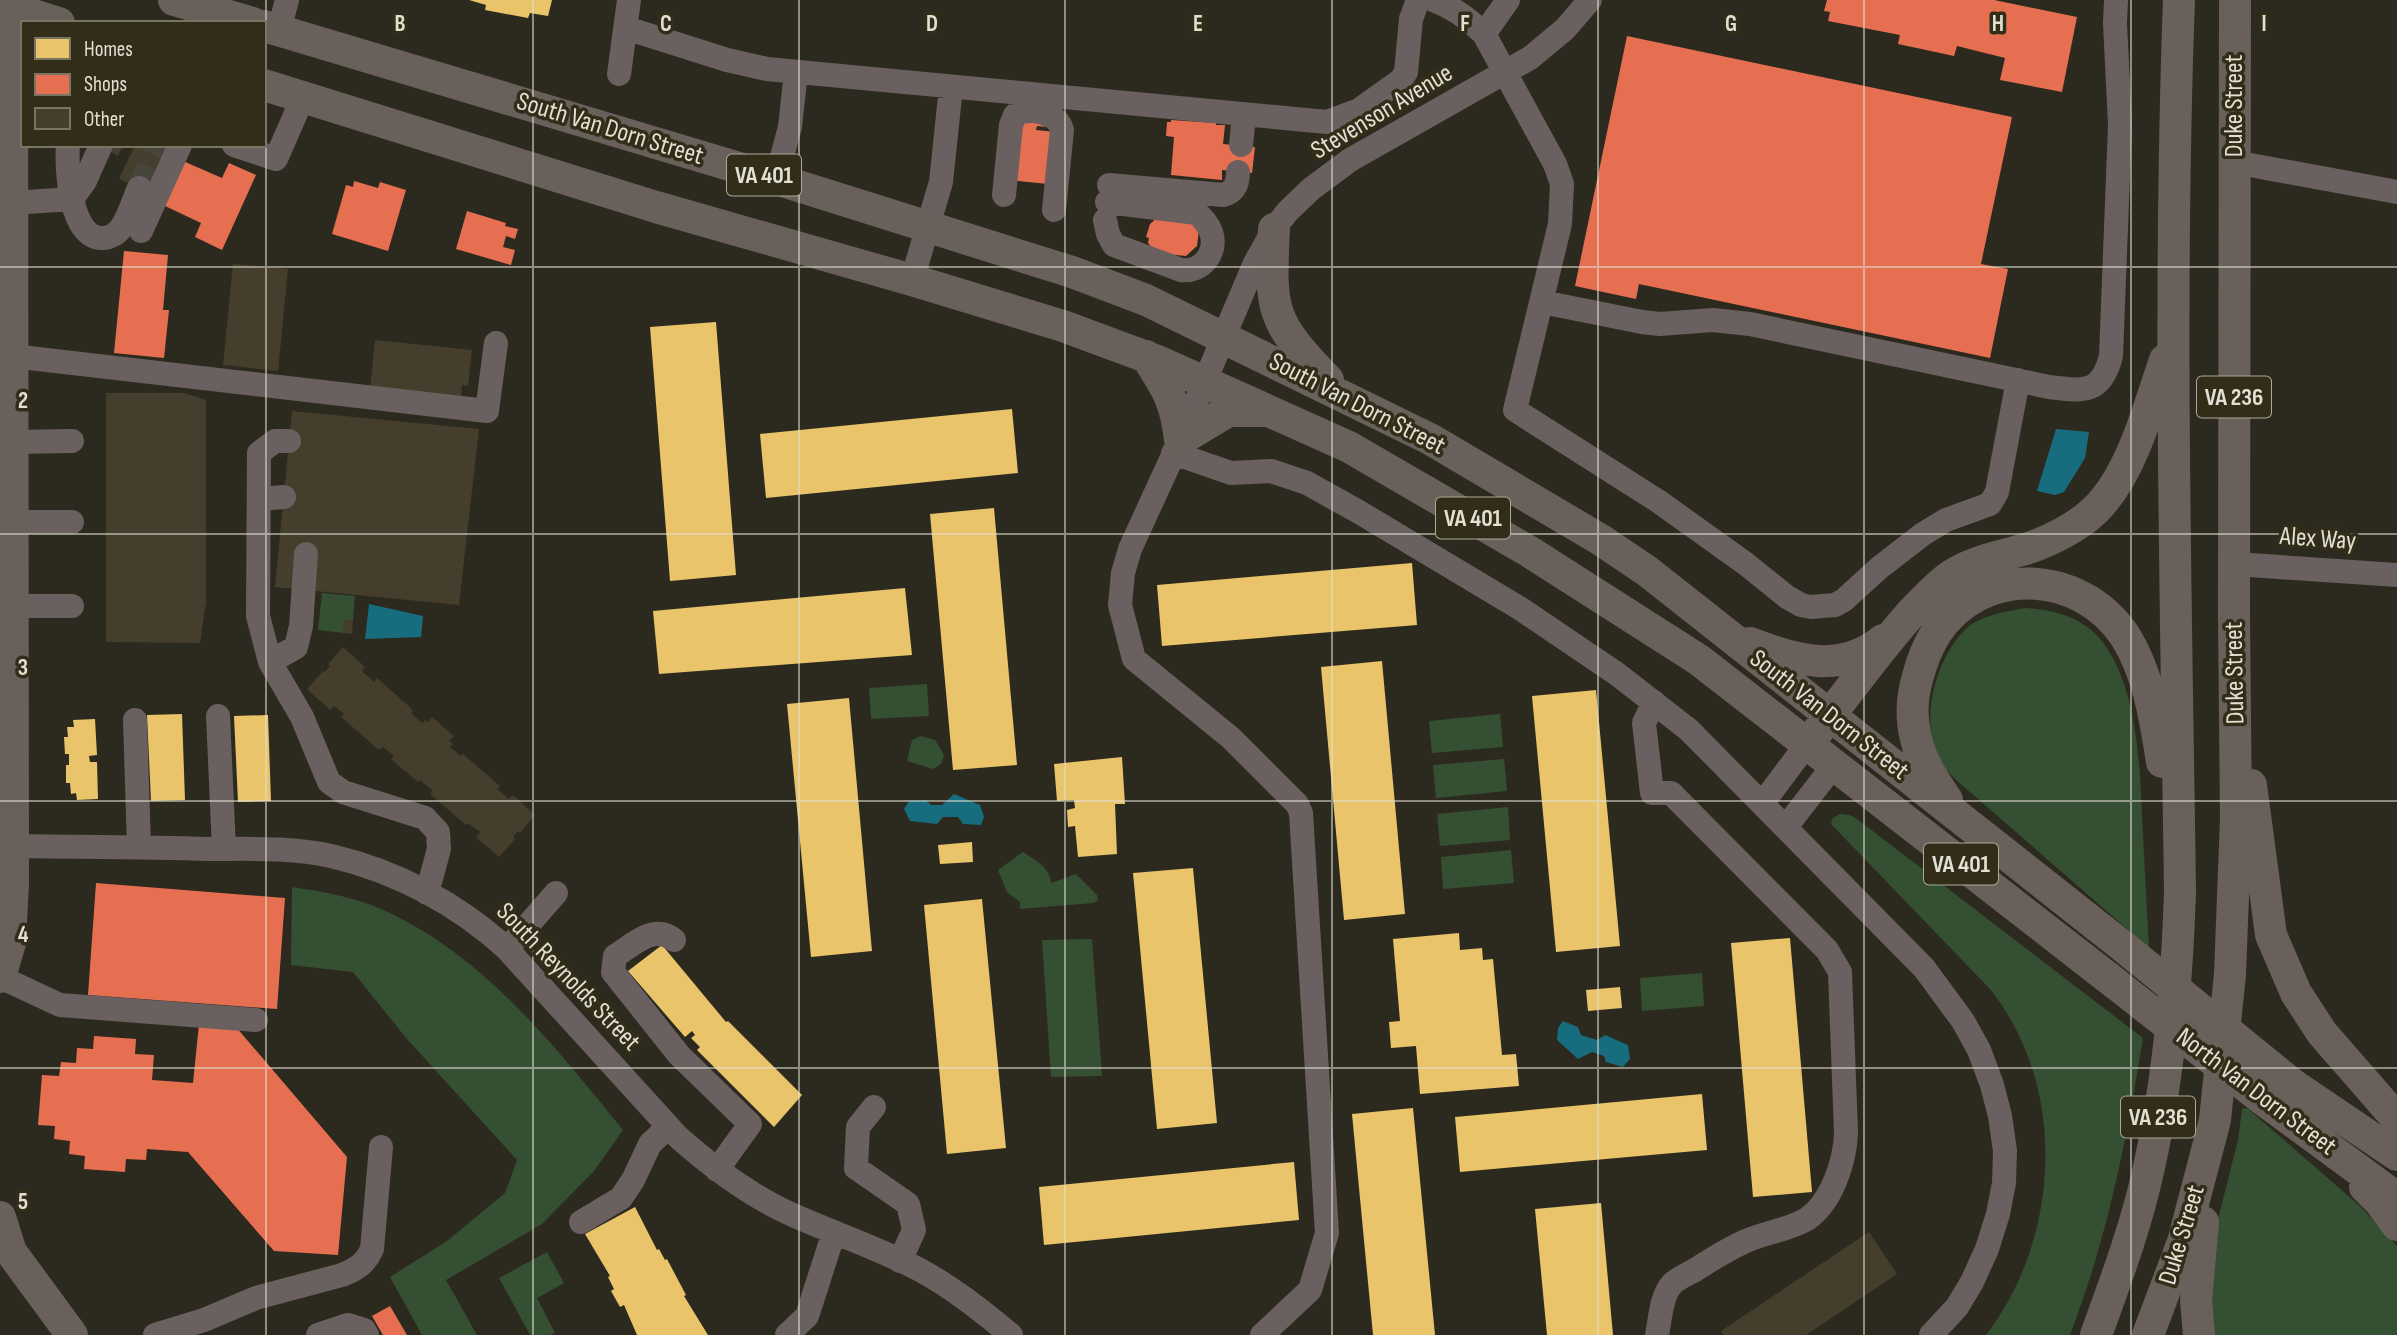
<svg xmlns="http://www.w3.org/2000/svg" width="2397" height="1335" viewBox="0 0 2397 1335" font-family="'Sofia Sans Condensed',sans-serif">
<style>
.green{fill:#354f33}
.water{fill:#176c7e}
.homes{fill:#e9c46a}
.shops{fill:#e76f51}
.building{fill:#453e2d}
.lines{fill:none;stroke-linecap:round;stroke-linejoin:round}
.minor-tunnel{stroke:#474539;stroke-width:24;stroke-dasharray:24 12;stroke-linecap:butt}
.minor{stroke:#69605f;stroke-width:24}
.major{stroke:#69605b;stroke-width:32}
.major-bridge{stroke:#69605b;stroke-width:32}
.grid{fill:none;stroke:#e2e0d3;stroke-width:2;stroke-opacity:0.55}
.labels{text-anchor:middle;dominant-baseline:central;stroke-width:7;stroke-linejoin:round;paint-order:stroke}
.shield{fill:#322d18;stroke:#adaa9b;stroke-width:2}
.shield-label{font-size:24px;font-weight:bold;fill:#e2e0d3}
.street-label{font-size:26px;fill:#e2e0d3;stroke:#322d18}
.grid-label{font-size:23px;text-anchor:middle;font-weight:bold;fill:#e2e0d3;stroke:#322d18;stroke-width:7;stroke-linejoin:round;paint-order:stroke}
</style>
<rect width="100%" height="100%" fill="#2c2a1e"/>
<path class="green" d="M322 593 355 596 353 620H345L343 633 318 630Z
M2024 608C2054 609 2086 618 2104 644 2140 693 2140 776 2143 836 2145 873 2147 910 2149 948L1955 779C1950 774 1944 768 1941 762 1917 724 1936 655 1968 627 1983 615 2005 612 2024 608Z
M927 684 929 716 871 719 869 688Z
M1500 714 1503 747 1432 753 1429 721Z
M921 736 935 740 944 755 941 764 933 769 907 761 912 740Z
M1504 759 1507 791 1436 798 1433 765Z
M1508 807 1510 840 1440 846 1437 814Z
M1840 814 1849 815 1857 819 2143 1038C2126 1143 2108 1235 2070 1335H1986C2061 1237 2068 1087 1990 989L1831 824 1833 818Z
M1511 850 1514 883 1443 889 1441 857Z
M1023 852C1035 860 1050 867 1051 883L1076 874 1097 895 1098 900 1093 903 1020 909V902L1007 892 998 870Z
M292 887C326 892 359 898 390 913 487 959 557 1049 623 1130L594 1171 542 1224 446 1280 477 1335H422L390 1277 447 1241 505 1193 517 1160 407 1039 353 972 291 965Z
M1092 939 1102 1076 1051 1077 1042 940Z
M1702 973 1704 1006 1642 1011 1640 978Z
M2247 1108 2361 1207 2397 1246V1335H2213L2210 1325 2216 1227 2238 1140 2242 1109Z
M547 1252 564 1283 537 1298 555 1333 550 1335H530L499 1278Z"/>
<path class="water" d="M2056 429 2089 432 2085 458 2064 492 2055 495 2037 491Z
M369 604 423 616 421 637 365 639Z
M954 794 980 805 984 817 981 825 963 824 958 817H943L937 824 910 821 904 809 909 801 926 800 931 805H942Z
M1563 1021 1578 1027 1581 1035 1597 1040 1605 1035 1628 1045 1630 1059 1623 1067 1606 1062 1604 1056 1592 1052 1578 1059 1557 1040 1558 1028Z"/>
<path class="homes" d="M469 0H552L548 16 530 13 528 18 485 10 486 5Z
M716 322 736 575 670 581 650 327Z
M1012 409 1018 473 766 498 760 434Z
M994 508 1017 765 953 770 930 514Z
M1412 563 1417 625 1162 646 1157 585Z
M905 588 912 655 659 674 653 611Z
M1382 661 1405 914 1344 920 1321 667Z
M1596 690 1620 946 1556 952 1532 696Z
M849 698 872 951 811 957 787 704Z
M182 714 185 800 151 801 147 715Z
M268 715 271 801 238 802 234 716Z
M95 719 97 755 89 756 90 762H97L98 799 77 800 76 793 71 794 70 783H66V765H69V754H65L64 737H68L67 727H74L73 720Z
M1122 757 1125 804H1115L1117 854 1078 857 1075 826 1068 827 1067 810 1075 808 1074 800 1057 801 1054 764Z
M972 842 973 862 940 864 938 845Z
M1193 868 1217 1123 1157 1129 1133 873Z
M982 899 1006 1148 947 1154 924 905Z
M1459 933 1460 950 1482 948 1483 960 1493 959 1502 1055 1516 1054 1519 1086 1420 1094 1416 1046 1391 1048 1389 1022 1400 1021 1393 939Z
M1790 938 1812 1192 1753 1197 1731 943Z
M662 945 726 1022 728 1021 802 1095 774 1127 697 1050 700 1047 691 1038 695 1035 692 1031 685 1037 628 971Z
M1620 987 1622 1008 1588 1011 1586 990Z
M1702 1094 1707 1150 1460 1172 1455 1117Z
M1413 1108 1435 1335H1373L1352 1114Z
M1294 1162 1299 1220 1044 1245 1039 1187Z
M1601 1203 1613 1335H1547L1535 1209Z
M635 1207 657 1250 659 1249 665 1260 667 1259 686 1295 684 1296 708 1335H637L624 1305 620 1307 611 1291 614 1289 608 1277 610 1276 585 1234Z"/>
<path class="shops" d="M1827 0H1994L2077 17 2062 92 2000 80 2005 58 1957 46 1954 56 1898 44 1900 35 1828 21 1830 12 1824 11Z
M1627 36 2012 117 1981 264 2008 269 1990 358 1639 284 1636 299 1575 286Z
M1021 117 1047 127 1037 126 1036 130 1056 132 1048 184 1009 180Z
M1171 120 1216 123V125H1225L1223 144 1255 147 1252 173 1222 170V180L1171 175 1174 137 1166 136 1167 122H1171Z
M183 161 222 178 229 163 256 175 222 250 195 237 201 223 163 205Z
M354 181 378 188 380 182 406 190 388 251 332 234 346 185 353 187Z
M467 211 506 223 505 226 518 229 515 239 506 236 503 247 515 250 511 265 456 249Z
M1160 215 1189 217 1199 229 1197 246 1186 256 1157 253 1148 243 1149 238 1146 237 1150 224Z
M124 251 168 255 163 310H169L164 358 114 353Z
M96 883 285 898 277 1009 88 995Z
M199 1024 236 1027 347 1157 338 1255 274 1251 188 1152 147 1149 146 1160 126 1159 125 1172 84 1169 85 1156 69 1154 70 1141 54 1139 55 1126 38 1125 42 1075 59 1076 61 1062 76 1063 77 1048 93 1049 94 1036 136 1039 135 1054 154 1055 152 1080 193 1083Z
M390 1306 407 1335H383L372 1316Z"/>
<path class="building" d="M97 145H123L118 156Z
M135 145H169L147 192 119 179Z
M233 264 288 269 278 371 223 365Z
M375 340 472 350 468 386 462 385 461 400 370 390Z
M106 393H184L206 400V602L200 643 106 642Z
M292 411 479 429 459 605 275 587Z
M344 620H353L352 634 343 633Z
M343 647 365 667 362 671 374 682 377 678 413 710 411 713 422 723 425 720 428 722 432 717 454 736 449 741 453 744 450 747 461 756 463 754 500 786 497 789 509 799 513 795 535 815 520 833 518 831 513 837 515 839 499 857 476 837 480 832 468 823 466 825 430 794 432 790 420 780 418 782 391 759 394 756 383 747 379 750 341 717 344 714 334 706 330 710 307 689 323 671 325 672 330 666 328 664Z
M1869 1232 1897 1274 1806 1335H1723L1721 1331Z"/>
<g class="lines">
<path class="minor-tunnel" d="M139 188 158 145"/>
<path class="minor" d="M1433 0C1453 7 1469 19 1484 34L1555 164 1562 184 1560 224 1515 410 1658 501 1746 564 1787 597 1801 605 1811 607 1835 605 1844 600 1879 568 1923 534 1946 520 1990 504 1997 492 2018 380
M626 28 727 60 767 69 1327 122 1359 110 1401 80 1406 72 1411 19 1418 0
M279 30 287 0
M1484 34 1508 0
M619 74 629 0
M68 145C66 168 70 240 103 238 109 238 117 234 121 228 129 217 133 201 139 188
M234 145 276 159 303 97
M1241 145 1244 115
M2234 162 2397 192
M776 179 790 127 796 72
M1109 185 1223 195C1235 192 1238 183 1238 172
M1004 195 1011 125 1015 115C1029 107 1058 112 1062 130L1054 210
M72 199 85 181 101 145
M12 203 72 199
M1105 220 1108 234 1114 245 1181 270C1202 273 1218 252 1211 232 1208 224 1203 219 1197 213L1107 202
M141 231 180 145
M912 280 941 182 951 87
M1542 302 1642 322 1660 324 1713 320 1750 324 2049 387C2083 391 2101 395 2111 356L2120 125 2115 23 2116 0
M12 356 487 411 496 343
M289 441H275L259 453 258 616 270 662 296 647 301 626 306 554
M12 442 72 441
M1173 453 1231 473 1271 471 1307 483 1359 512 1521 609 1617 674 1689 730 1924 968 1963 1021 1979 1050 1992 1085 2000 1116 2005 1151 2004 1183 1998 1214 1987 1249 1972 1282 1957 1307 1931 1335
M259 499 284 497
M12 522H72
M2234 564 2397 575
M12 606H72
M270 662 302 717 329 782 343 792 425 818 438 832 439 849 427 893
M1654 702 1644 723 1652 793H1671L1827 950 1840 972 1846 1133C1845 1161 1832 1202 1807 1219 1789 1230 1766 1232 1746 1241 1728 1249 1712 1259 1695 1270 1688 1274 1678 1278 1672 1284 1661 1296 1660 1320 1657 1335
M218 716 224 849
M135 720 139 847
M1762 804 1807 744
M1786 827 1834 765
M13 846C78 847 144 847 209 849 249 849 291 847 331 856 396 871 458 904 507 949L678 1137C713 1168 750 1196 793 1215 835 1234 879 1248 920 1270 953 1288 982 1311 1011 1335
M674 940C654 923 633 945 615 956L613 972 679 1055 750 1124 717 1170
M507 949 556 893
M0 977 60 1005 256 1020
M874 1107 858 1127 856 1168 908 1204 914 1230 900 1261
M581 1222 621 1198 633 1180 650 1144 668 1127
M155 1335 204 1320 256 1298 342 1275C357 1269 365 1264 372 1249L381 1147
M318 1335 348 1325 364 1330 367 1335
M787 1335 807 1316 834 1232
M1262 1335 1310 1290 1327 1233 1301 813 1297 804 1231 738 1134 659 1120 605 1123 573 1130 549 1180 440 1255 263 1274 229 1287 212 1311 189 1350 160 1530 58 1565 29 1590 0"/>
<path class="major" d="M174 0 253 23
M0 5 59 23
M264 26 776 179 1072 272 1146 300 1430 439 1601 540 1647 571 2125 948
M264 85 656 207 912 280 1063 326 1160 362 1349 447 1530 552 1699 660 2116 984
M1274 229C1270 311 1270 320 1328 380
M1146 356C1167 388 1176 402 1180 440L1228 411H1263
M1750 643C1796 661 1841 674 1883 640
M1817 732C1849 691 1879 649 1913 611 1926 598 1937 585 1952 575 1978 558 2009 556 2037 545 2059 536 2084 523 2100 505 2133 469 2149 406 2165 360
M2251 785 2271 935 2296 993 2322 1033 2397 1119
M1947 800C1935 782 1921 762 1916 739 1911 719 1912 696 1918 676 1922 661 1928 646 1936 633 1982 564 2080 569 2125 636 2149 674 2155 719 2162 762
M0 977 10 943 13 883 12 0
M2292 1084 2397 1155
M2261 1098 2397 1198
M2365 1187 2380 1202 2397 1225
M0 1217 11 1252 72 1335
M2096 1335C2116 1280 2137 1224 2149 1167 2169 1077 2177 985 2180 892 2176 595 2168 297 2179 0
M2148 1335 2183 1242 2215 1120 2230 974 2236 818 2234 617 2235 0
M2199 1335 2196 1301 2203 1222"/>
<path class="major-bridge" d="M2125 948 2292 1084
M2116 984 2261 1098"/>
</g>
<path class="grid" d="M266 0V1335M533 0V1335M799 0V1335M1065 0V1335M1332 0V1335M1598 0V1335M1864 0V1335M2131 0V1335M0 267H2397M0 534H2397M0 801H2397M0 1068H2397"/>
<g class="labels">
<g class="shield">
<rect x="727" y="154.5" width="74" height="41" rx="5"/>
<rect x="2197" y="376.5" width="74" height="41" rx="5"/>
<rect x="1436" y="497.5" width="74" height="41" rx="5"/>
<rect x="1924" y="843.5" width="74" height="41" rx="5"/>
<rect x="2121" y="1096.5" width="74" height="41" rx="5"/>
</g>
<g class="shield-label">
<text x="764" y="175">VA 401</text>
<text x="2234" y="397">VA 236</text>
<text x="1473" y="518">VA 401</text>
<text x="1961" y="864">VA 401</text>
<text x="2158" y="1117">VA 236</text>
</g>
<g class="street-label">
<text transform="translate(2234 106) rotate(-90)">Duke Street</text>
<text transform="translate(1382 112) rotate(-31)">Stevenson Avenue</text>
<text transform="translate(610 129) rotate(17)">South Van Dorn Street</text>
<text transform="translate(1357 404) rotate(27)">South Van Dorn Street</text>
<text transform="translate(2318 539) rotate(4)">Alex Way</text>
<text transform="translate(2235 673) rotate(-91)">Duke Street</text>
<text transform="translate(1829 715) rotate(38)">South Van Dorn Street</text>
<text transform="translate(568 977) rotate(46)">South Reynolds Street</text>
<text transform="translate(2256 1092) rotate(37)">North Van Dorn Street</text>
<text transform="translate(2182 1235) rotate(-73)">Duke Street</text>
</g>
</g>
<g class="grid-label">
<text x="400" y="31">B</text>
<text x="666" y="31">C</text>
<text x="932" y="31">D</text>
<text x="1198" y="31">E</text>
<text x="1465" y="31">F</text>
<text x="1731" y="31">G</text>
<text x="1998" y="31">H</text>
<text x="2264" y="31">I</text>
<text x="23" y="408">2</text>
<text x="23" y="675">3</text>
<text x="23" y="942">4</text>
<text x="23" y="1209">5</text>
</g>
<rect x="21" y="21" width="245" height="126" fill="#322d18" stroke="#787563" stroke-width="2"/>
<rect x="35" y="38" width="35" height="21" fill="#e9c46a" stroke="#787563" stroke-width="2"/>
<text x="84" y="56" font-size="21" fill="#e2e0d3">Homes</text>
<rect x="35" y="74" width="35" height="21" fill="#e76f51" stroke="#787563" stroke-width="2"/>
<text x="84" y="91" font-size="21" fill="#e2e0d3">Shops</text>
<rect x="35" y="108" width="35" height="21" fill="#453e2d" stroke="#787563" stroke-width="2"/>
<text x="84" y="126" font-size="21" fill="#e2e0d3">Other</text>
</svg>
